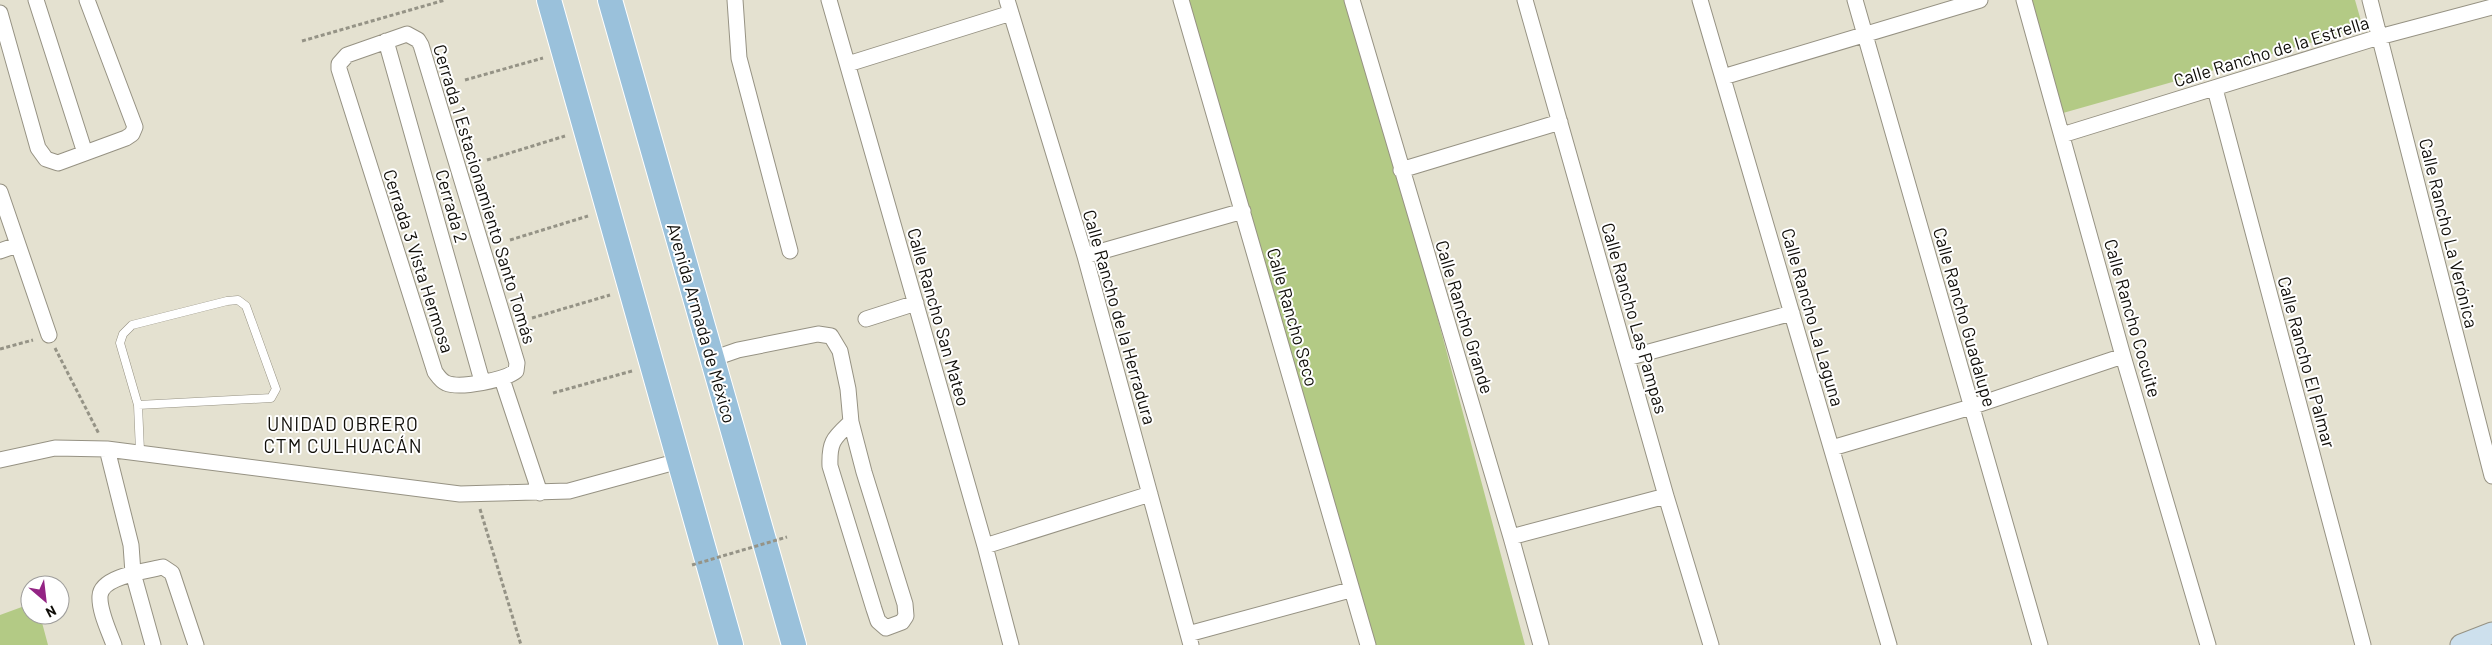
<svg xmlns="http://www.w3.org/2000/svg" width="2492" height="645" viewBox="0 0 2492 645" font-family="Barlow,sans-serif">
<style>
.green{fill:#b3ca85}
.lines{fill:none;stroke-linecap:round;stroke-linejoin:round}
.service-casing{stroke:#969283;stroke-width:9}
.minor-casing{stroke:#969283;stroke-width:17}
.secondary-casing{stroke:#969283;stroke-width:23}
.primary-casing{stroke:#fff;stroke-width:26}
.path{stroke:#959386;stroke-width:3;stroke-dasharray:4 2.5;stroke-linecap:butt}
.service{stroke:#fff;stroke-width:8}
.minor{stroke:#fff;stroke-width:15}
.secondary{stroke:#cde0ed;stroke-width:21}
.primary{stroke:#9ac1db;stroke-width:24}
.path-bridge{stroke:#959386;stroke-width:3;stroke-dasharray:4 2.5;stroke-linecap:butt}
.labels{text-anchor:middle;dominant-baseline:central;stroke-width:4;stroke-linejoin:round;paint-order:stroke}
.street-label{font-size:18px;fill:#0f0d08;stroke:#fff}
.neighbourhood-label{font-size:19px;letter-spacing:1px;fill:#0f0d08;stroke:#fff}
</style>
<rect width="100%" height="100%" fill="#e4e1d0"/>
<path class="green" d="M1189 0H1346L1398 170 1525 645H1375Z
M2032 0H2355L2363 28 2063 113Z
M30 604V615H40L48 645H0V615Z"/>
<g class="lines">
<defs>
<path id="service" d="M138 405 271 398 276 389 246 306 238 300 227 301 132 325 123 334 120 343 138 405 140 451"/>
<path id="minor" d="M36 0 85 153
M735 0 739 58 790 251
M829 0 985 546 1011 645
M1007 0 1085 256 1191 645
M1181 0 1368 645
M1352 0 1511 537 1541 645
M1525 0 1666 496 1711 645
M1700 0 1889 645
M1855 0 2040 645
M2024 0 2123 356 2208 645
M2370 0 2492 476
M0 13 38 148 46 159 58 163 126 138 132 134 135 127 87 0
M407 34 418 40 421 45 517 363 516 371C505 380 460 389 446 383 441 381 438 376 435 372L339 69V64L347 55Z
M386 41 482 381
M848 64 1011 13
M1723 77 1980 0
M2215 89 2363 645
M2062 135 2379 37 2492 7
M1401 170 1560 122
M0 192 49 335
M0 251 17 245
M1085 256 1243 211
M866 319 916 303
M1627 358 1792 313
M712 359 738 350 818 334 831 336 840 351 848 389 851 422 864 472 905 604 906 616 902 622 886 628 878 621 874 609 830 466C829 441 834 438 851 422
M502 379 540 493
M1832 448 1971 407 2123 356
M107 449 131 545 133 573 153 645
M0 460 55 448 107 449 460 494 569 491 679 461
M1511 537 1666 496
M985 546 1150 494
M1188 634 1350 590
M114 645C109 631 99 611 100 596 101 576 146 571 163 567L172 573 196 645"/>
<path id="secondary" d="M2461 645 2492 633"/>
<path id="primary" d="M549 0 731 645
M610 0 794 645"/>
</defs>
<use href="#service" class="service-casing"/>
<use href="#minor" class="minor-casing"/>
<use href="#secondary" class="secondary-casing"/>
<use href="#primary" class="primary-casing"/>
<path class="path" d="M302 41 445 0
M465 80 543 58
M487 160 565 136
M510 240 588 216
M532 318 610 295
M55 348 99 434
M0 349 33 340
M553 393 632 371
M480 509 521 645"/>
<use href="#service" class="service"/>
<use href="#minor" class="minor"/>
<use href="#secondary" class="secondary"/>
<use href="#primary" class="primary"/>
<path class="path-bridge" d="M692 565 787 537"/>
</g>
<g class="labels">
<g class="street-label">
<text transform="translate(2271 51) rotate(-17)">Calle Rancho de la Estrella</text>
<text transform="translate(485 194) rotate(73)">Cerrada 1 Estacionamiento Santo Tomás</text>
<text transform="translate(452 206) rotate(74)">Cerrada 2</text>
<text transform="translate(2449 233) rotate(76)">Calle Rancho La Verónica</text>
<text transform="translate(419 261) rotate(72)">Cerrada 3 Vista Hermosa</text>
<text transform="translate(939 317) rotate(74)">Calle Rancho San Mateo</text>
<text transform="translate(1120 317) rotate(74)">Calle Rancho de la Herradura</text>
<text transform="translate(1293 317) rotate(74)">Calle Rancho Seco</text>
<text transform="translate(1465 317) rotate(73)">Calle Rancho Grande</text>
<text transform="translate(1813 317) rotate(74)">Calle Rancho La Laguna</text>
<text transform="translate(1965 317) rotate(74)">Calle Rancho Guadalupe</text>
<text transform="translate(1635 318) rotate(74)">Calle Rancho Las Pampas</text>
<text transform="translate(2133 318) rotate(74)">Calle Rancho Cocuite</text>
<text transform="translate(702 323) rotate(74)">Avenida Armada de México</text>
<text transform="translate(2307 362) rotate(75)">Calle Rancho El Palmar</text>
</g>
<g class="neighbourhood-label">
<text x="343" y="423">UNIDAD OBRERO<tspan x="343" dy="22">CTM CULHUACÁN</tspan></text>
</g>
</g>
<g transform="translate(45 600) rotate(152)"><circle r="24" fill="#ffffff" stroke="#9f9e9c"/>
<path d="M0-4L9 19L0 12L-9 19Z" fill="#932484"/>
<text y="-8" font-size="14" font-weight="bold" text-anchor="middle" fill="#0f0d08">N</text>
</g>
</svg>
